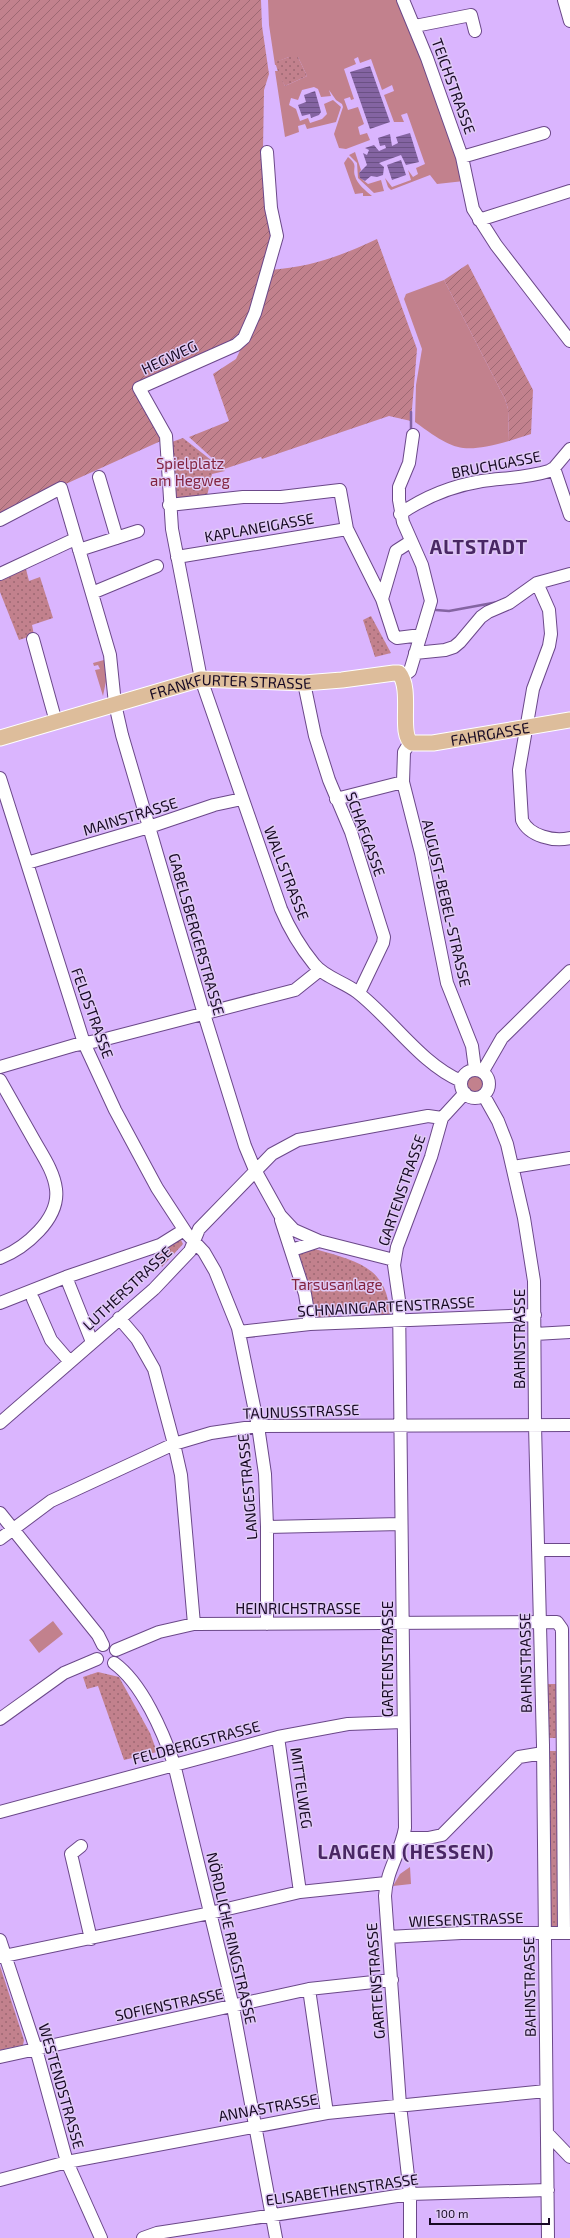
<svg xmlns="http://www.w3.org/2000/svg" width="570" height="2238" viewBox="0 0 570 2238" font-family="'Exo 2',sans-serif">
<style>
.grass{fill:#c2818d}
.park{fill:url(#park-dots)}
.garden{fill:url(#garden-furrows)}
.water{fill:url(#water-rules)}
.lines{fill:none;stroke-linecap:round;stroke-linejoin:round}
.stream{stroke:#8464a2;stroke-width:2.5}
.minor-casing{stroke:#6b4889;stroke-width:14}
.major-casing{stroke:#fff;stroke-width:17}
.minor{stroke:#fff;stroke-width:12}
.major{stroke:#ddbd9b;stroke-width:15}
.labels{text-anchor:middle;dominant-baseline:central;stroke-width:3;stroke-linejoin:round;paint-order:stroke}
.street-label{font-size:15px;fill:#170923;stroke:#e0caf6}
.park-label{font-size:15px;fill:#82233f;stroke:#e0caf6}
.district-label{font-size:19px;font-weight:bold;letter-spacing:1px;fill:#492764;stroke:#e0caf6}
</style>
<defs>
<pattern id="park-dots" width="8" height="8" patternUnits="userSpaceOnUse"><rect width="8" height="8" fill="#c2818d"/><path d="M2 2h.1M6 6h.1" fill="none" stroke="#9d6873" stroke-width="1.8" stroke-linecap="round"/></pattern>
<pattern id="garden-furrows" width="10" height="10" patternUnits="userSpaceOnUse"><rect width="10" height="10" fill="#c2818d"/><path d="M-1 1l2-2M0 10L10 0M9 11l2-2" fill="none" stroke="#9d6873"/></pattern>
<pattern id="water-rules" width="6" height="5" patternUnits="userSpaceOnUse"><rect width="6" height="5" fill="#8464a2"/><path d="M0 2.5h6" fill="none" stroke="#6b5184"/></pattern>
</defs>
<rect width="100%" height="100%" fill="#dab5fe"/>
<path class="grass" d="M268 0H399L412 27 464 181 437 184 430 175 391 190 388 187 385 178 392 187 411 180 408 170 413 177 418 174 416 168 425 164 407 113 401 115 404 122H394L384 95 394 91 392 85 382 90 371 59 360 63 358 57 354 59 356 64 344 69 354 99 351 100 350 97 344 99 348 110 358 107 364 124 358 127 360 135 367 133 370 140 346 149 339 148 334 134 343 107 342 104 336 100 329 90 331 96 321 97 318 89 314 87 302 90 298 100 291 98 289 105 296 109 300 121 308 118 310 123 322 119 327 114 324 104 333 100 341 107 336 122 307 129 305 124 298 126 299 132 285 137 275 71H278L285 86 307 76 298 57H289L276 62V65H275L269 25Z
M355 152 361 170 359 173 363 180 368 184 381 180 384 191 374 193 358 178 357 163 349 155Z
M348 157C359 166 352 167 355 176 357 184 366 191 372 196H363V193L355 194 344 163Z
M444 280 505 399 508 409 509 441C461 454 455 451 415 422L416 385 422 349 404 299 406 294Z
M104 660 106 681 103 696 95 670 100 669 98 665 94 666 93 663Z
M465 1084a9 9 0 1 1 18 0a9 9 0 1 1-18 0Z
M53 1621 63 1634 39 1653 29 1640Z
M410 1867 411 1884 393 1886 400 1874Z"/>
<path class="park" d="M289 57H298L307 76 285 86 279 75 275 62Z
M183 438 225 471 212 474 207 496 171 500 169 443Z
M26 569 29 581 40 577 53 618 32 625 34 635 19 640 0 592V581Z
M371 616 391 653 375 657 363 620Z
M179 1236 183 1244 162 1267 155 1250Z
M315 1249C356 1261 388 1266 390 1316L375 1317 374 1309 331 1312 330 1319 314 1320 311 1294 299 1254Z
M98 1672 119 1677 150 1733 157 1752 124 1760 98 1686 87 1689 83 1677Z
M548 1684H558V1738H548Z
M550 1751H558L559 1928 550 1927Z
M0 1966 24 2040 23 2045 0 2050Z"/>
<path class="garden" d="M0 0H261L262 26 269 74 264 90 263 150 274 233 267 264 241 338 135 385 163 440 59 487 0 517Z
M377 239 417 349 411 421 389 416 262 459 261 457 224 469 189 437 229 421 213 374 236 359 246 338 270 270C311 267 341 256 377 239Z
M468 264 533 390 531 434 509 441 508 409 505 399 444 280Z"/>
<path class="water" d="M370 66 390 122 370 129 350 72Z
M315 91 321 112 319 115 311 118 310 114 302 116 298 105 306 102 304 95Z
M410 133 419 162 406 165 401 155 379 163 384 167 383 175 377 177 371 176 365 181 360 178 359 173 367 165 363 153 367 155 369 150 365 148 374 145 379 151 386 148 385 145 380 146 378 138 390 134 392 146 398 143 396 137Z
M401 160 406 175 392 180 387 165Z"/>
<g class="lines">
<path class="stream" d="M411 431V412
M436 610 449 611 498 602"/>
<defs>
<path id="minor" d="M403 0 427 58 462 157 473 209 496 245 570 341
M564 0 570 21
M415 26 471 15 475 31
M267 152 271 208 277 236 255 313 244 338 236 345 139 388 166 436 172 529 201 679 281 909C289 928 301 948 314 964 324 977 344 982 357 992 392 1019 421 1064 461 1081
M462 157 544 133
M479 220 570 191
M554 468 570 515
M99 477 117 538
M169 505 243 497H281L340 490 347 529 382 599 394 636 397 638 421 635
M400 514C426 496 451 486 482 481 504 478 527 478 549 471L554 468 570 449
M0 520 61 488 110 655 115 704 122 735 204 1014 245 1146 255 1170 280 1215 294 1230 319 1241 394 1260
M79 550 138 531
M177 557 347 529
M0 574 75 539
M537 583 549 610 551 634 549 646 533 689 519 770 522 820C529 836 554 842 570 838
M92 593 157 566
M382 599 396 551 410 542
M33 639 56 722
M415 653 445 650 454 647 460 642 481 617 488 612 509 603 537 583 570 574
M402 677 410 671 431 601 422 565 403 522 399 500V487L409 463 413 435
M304 683 315 736 329 780 351 832 384 937 383 943 359 993
M410 742 404 752 403 782 421 853 447 983 472 1046 475 1069
M0 778 84 1043 115 1110 157 1188 187 1234 204 1252 215 1271 238 1328 258 1426 265 1474 267 1527V1624
M336 799 403 782
M27 863 149 827 214 805 242 799
M0 1067 75 1045 102 1040 295 990 320 970
M461 1084a14 14 0 1 1 28 0a14 14 0 1 1-28 0Z
M483 1071 502 1038 570 971
M0 1080C12 1101 23 1121 35 1142 43 1156 54 1172 56 1189 60 1219 25 1248 0 1258
M484 1096 498 1121 507 1144 524 1218 534 1281 535 1425 543 1745 548 2238
M513 1167 570 1158
M281 1220 305 1294 310 1324
M292 1250 319 1241
M66 1277 92 1342
M33 1299 51 1340 70 1362
M0 1303 66 1277 160 1245 184 1230
M119 1318 137 1339 154 1369 174 1444 181 1475 194 1624
M239 1332 310 1324 535 1315
M535 1334 570 1332
M0 1423 154 1289 190 1251 199 1229 272 1154 298 1140 428 1116 442 1118
M0 1513 98 1635 103 1645
M267 1527 401 1524
M0 1539 51 1501 174 1444 211 1433 258 1426 570 1425
M538 1550H570
M116 1650 159 1632 194 1624 557 1622 562 1629 564 1933
M114 1663C142 1683 163 1732 174 1764L233 2007 276 2238
M0 1719 64 1673 97 1659
M278 1737 300 1892
M0 1812 278 1737 348 1724 403 1722
M403 1838H428L442 1835 519 1757 543 1753
M81 1846 71 1854 91 1939
M388 1937 461 1933H570
M0 1940 36 2049 67 2162 101 2238
M0 1957 210 1913 300 1892 386 1883
M309 1989 327 2113
M0 2057 309 1989 392 1980
M547 2133 570 2157
M0 2180 67 2162 327 2113 546 2091
M143 2238 157 2233 410 2194 548 2190
M410 2238V2194L400 2105 385 1896C386 1871 401 1852 405 1828L399 1300 394 1265 397 1247 431 1157 442 1118 465 1093"/>
<g id="major">
<path id="s1" d="M0 738 201 679 304 683 342 680 394 673H399C413 690 398 735 412 743H433L570 720"/>
</g>
</defs>
<use href="#minor" class="minor-casing"/>
<use href="#major" class="major-casing"/>
<use href="#minor" class="minor"/>
<use href="#major" class="major"/>
</g>
<g class="labels">
<g class="street-label">
<text transform="translate(454 86) rotate(70)">TEICHSTRASSE</text>
<text transform="translate(169 357) rotate(-25)">HEGWEG</text>
<text transform="translate(496 464) rotate(-11)">BRUCHGASSE</text>
<text transform="translate(259 527) rotate(-10)">KAPLANEIGASSE</text>
<text stroke="none"><textPath href="#s1" startOffset="238">FRANKFURTER STRASSE</textPath></text>
<text stroke="none"><textPath href="#s1" startOffset="560">FAHRGASSE</textPath></text>
<text transform="translate(130 816) rotate(-17)">MAINSTRASSE</text>
<text transform="translate(366 834) rotate(70)">SCHAFGASSE</text>
<text transform="translate(287 873) rotate(69)">WALLSTRASSE</text>
<text transform="translate(447 903) rotate(77)">AUGUST-BEBEL-STRASSE</text>
<text transform="translate(197 934) rotate(74)">GABELSBERGERSTRASSE</text>
<text transform="translate(93 1013) rotate(70)">FELDSTRASSE</text>
<text transform="translate(401 1190) rotate(-71)">GARTENSTRASSE</text>
<text transform="translate(127 1288) rotate(-43)">LUTHERSTRASSE</text>
<text transform="translate(386 1306) rotate(-3)">SCHNAINGARTENSTRASSE</text>
<text transform="translate(519 1339) rotate(-90)">BAHNSTRASSE</text>
<text transform="translate(301 1411) rotate(-2)">TAUNUSSTRASSE</text>
<text transform="translate(247 1487) rotate(-95)">LANGESTRASSE</text>
<text x="298" y="1608">HEINRICHSTRASSE</text>
<text transform="translate(387 1659) rotate(-90)">GARTENSTRASSE</text>
<text transform="translate(525 1663) rotate(-91)">BAHNSTRASSE</text>
<text transform="translate(196 1742) rotate(-15)">FELDBERGSTRASSE</text>
<text transform="translate(302 1788) rotate(82)">MITTELWEG</text>
<text transform="translate(466 1919) rotate(-2)">WIESENSTRASSE</text>
<text transform="translate(232 1938) rotate(77)">NÖRDLICHE RINGSTRASSE</text>
<text transform="translate(375 1981) rotate(-94)">GARTENSTRASSE</text>
<text transform="translate(529 1987) rotate(-91)">BAHNSTRASSE</text>
<text transform="translate(169 2004) rotate(-12)">SOFIENSTRASSE</text>
<text transform="translate(62 2086) rotate(74)">WESTENDSTRASSE</text>
<text transform="translate(268 2107) rotate(-10)">ANNASTRASSE</text>
<text transform="translate(342 2189) rotate(-8)">ELISABETHENSTRASSE</text>
</g>
<g class="park-label">
<text x="190" y="463">Spielplatz<tspan x="190" dy="17">am Hegweg</tspan></text>
<text x="337" y="1284">Tarsusanlage</text>
</g>
<g class="district-label">
<text x="479" y="546">ALTSTADT</text>
<text x="406" y="1851">LANGEN (HESSEN)</text>
</g>
</g>
<path d="M430 2218v6h119v-6" fill="none" stroke="#170923" stroke-width="2"/>
<text x="436" y="2218" font-size="12" fill="#170923" stroke="#e0caf6" stroke-width="3" paint-order="stroke">100 m</text>
</svg>
